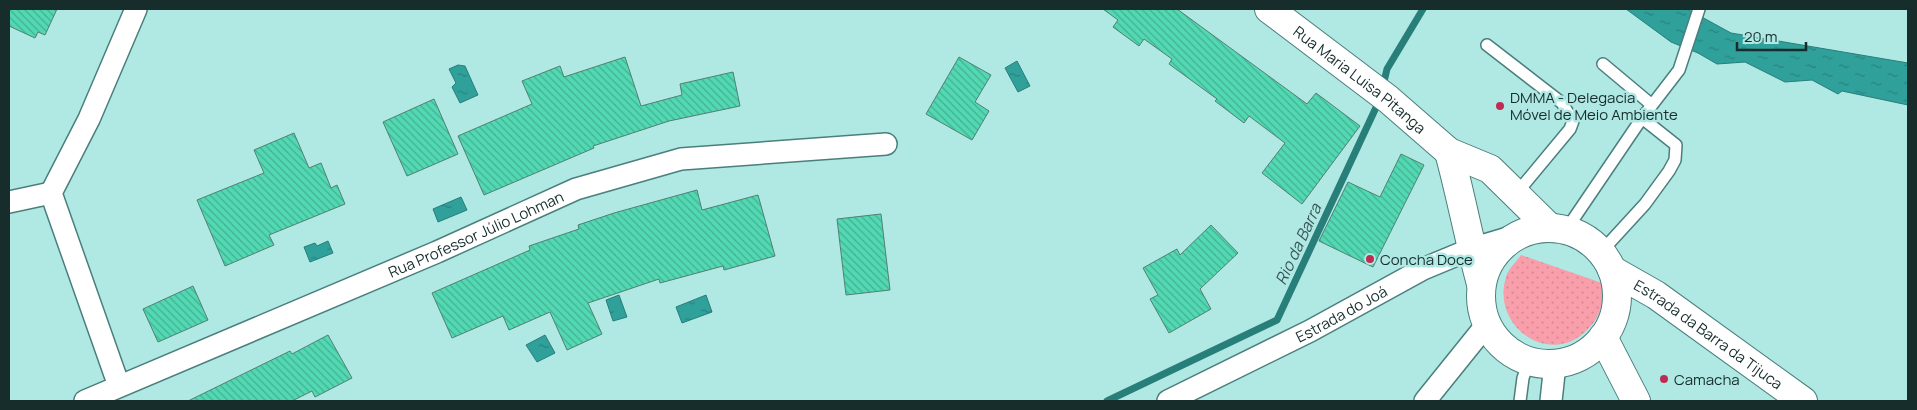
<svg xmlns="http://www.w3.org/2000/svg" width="1917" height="410" viewBox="0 0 1917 410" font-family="Manrope,sans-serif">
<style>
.green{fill:url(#green-dots)}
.water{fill:url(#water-ripples);stroke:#287e79}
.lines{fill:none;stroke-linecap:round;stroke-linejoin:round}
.stream{stroke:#287e79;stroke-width:7}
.building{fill:url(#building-back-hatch);stroke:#518070}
.lane-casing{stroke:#4a7f7c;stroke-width:14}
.street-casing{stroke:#4a7f7c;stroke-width:24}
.secondary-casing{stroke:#4a7f7c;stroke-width:30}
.lane{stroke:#fff;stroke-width:11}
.street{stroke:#fff;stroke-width:21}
.secondary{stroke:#fff;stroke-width:28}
.poi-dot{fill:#bd2d52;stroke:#b0e8e4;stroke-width:2}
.labels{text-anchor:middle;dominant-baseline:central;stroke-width:5;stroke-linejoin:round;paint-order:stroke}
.street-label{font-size:15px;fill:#162d2b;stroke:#b0e8e4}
.poi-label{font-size:15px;fill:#162d2b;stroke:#b0e8e4;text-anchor:start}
.water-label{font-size:16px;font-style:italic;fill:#365654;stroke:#b0e8e4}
</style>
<defs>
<pattern id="green-dots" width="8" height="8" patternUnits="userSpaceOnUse" patternTransform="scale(1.25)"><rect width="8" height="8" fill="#f99fab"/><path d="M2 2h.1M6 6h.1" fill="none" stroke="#d58993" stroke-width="1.8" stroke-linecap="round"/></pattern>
<pattern id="water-ripples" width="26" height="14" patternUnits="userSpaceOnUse" patternTransform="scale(1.25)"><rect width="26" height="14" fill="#30a09b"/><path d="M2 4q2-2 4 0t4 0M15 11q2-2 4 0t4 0" fill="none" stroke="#28837f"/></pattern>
<pattern id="building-back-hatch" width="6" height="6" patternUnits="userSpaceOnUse" patternTransform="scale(1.25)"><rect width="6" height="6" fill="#52d9b3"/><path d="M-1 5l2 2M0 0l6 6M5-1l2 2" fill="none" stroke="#43b092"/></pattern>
</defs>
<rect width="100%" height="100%" fill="#b0e8e4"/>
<path class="green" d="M1521 255 1602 283C1602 289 1603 296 1602 302 1601 312 1595 322 1588 329 1551 369 1488 326 1507 274 1510 267 1517 261 1521 255Z"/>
<path class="water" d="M1626 9H1687L1731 33 1908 63V105L1842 91 1838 94 1812 80 1785 82 1745 62 1717 64 1698 53 1671 42Z
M1017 61 1030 86 1018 92 1005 68Z
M458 65 465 66 478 95 460 103 452 87 456 83 449 69Z
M461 197 467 210 438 222 433 209Z
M328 241 333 253 310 262 304 247 315 243 317 246Z
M619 295 627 317 613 321 606 300Z
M706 295 712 312 682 323 676 307Z
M545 335 555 353 537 362 526 345Z"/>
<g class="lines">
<path class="stream" d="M1383 86 1387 69 1423 9
M1107 401 1277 320 1380 99"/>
</g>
<path class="building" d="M9 9H57L45 35 38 32 35 38 9 26Z
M1103 9H1177L1307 104 1316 93 1360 126 1302 204 1262 173 1285 143 1249 116 1244 123 1215 101 1217 99 1169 64 1172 59 1144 39 1139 46 1113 27 1118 20Z
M625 57 641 106 682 95 680 84 733 72 740 106 669 121 593 146 594 148 484 195 458 136 532 104 522 81 560 66 564 77Z
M959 57 991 75 975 102 989 111 972 140 926 114Z
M434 99 458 154 407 176 383 122Z
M294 133 309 168 321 163 331 188 337 185 345 204 269 235 274 245 225 266 197 200 264 173 254 150Z
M1401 154 1424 165 1373 267 1319 241 1348 182 1380 197Z
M697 190 702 210 758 195 775 256 724 270 723 266 660 283 659 279 588 303 602 334 567 350 550 312 509 330 503 316 452 338 432 293 530 250 529 246 579 229 578 225 614 213Z
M881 214 890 290 846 295 837 219Z
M1211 225 1238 253 1200 289 1211 309 1169 333 1150 299 1158 295 1143 268 1177 249 1180 255Z
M193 286 208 320 158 342 143 309Z
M328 335 352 378 315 397 312 391 292 401H188L290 351 292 354Z"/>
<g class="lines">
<defs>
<path id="lane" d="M1487 45 1562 103 1573 121 1570 129 1516 194
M1603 64 1652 105
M1566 230 1642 118 1679 70 1699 9
M1601 252 1645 204 1669 171 1675 160 1676 145 1642 118
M1520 401 1523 378 1529 361"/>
<g id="street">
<path d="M9 202 51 193"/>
<path d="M119 386 51 193 89 119 136 9"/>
<path id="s1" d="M85 401 437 252 576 189 681 159 886 144"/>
<path id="s2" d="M1168 401 1310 331 1423 269 1471 249 1518 235"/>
<path d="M1425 401 1487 324"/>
<path d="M1551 401 1555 364"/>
</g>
<g id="secondary">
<path id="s3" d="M1269 9 1388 99 1449 152 1490 169 1549 227"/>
<path d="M1449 152C1461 196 1469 240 1481 284"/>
<circle cx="1549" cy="296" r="68"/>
<path id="s4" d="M1612 270 1656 295 1803 401"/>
<path d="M1603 337 1636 401"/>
</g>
</defs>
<use href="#lane" class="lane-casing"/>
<use href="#street" class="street-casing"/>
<use href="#secondary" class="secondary-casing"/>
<use href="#lane" class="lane"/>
<use href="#street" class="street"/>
<use href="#secondary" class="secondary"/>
</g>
<g class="poi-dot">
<circle cx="1500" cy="106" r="5"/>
<circle cx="1370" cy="259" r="5"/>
<circle cx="1664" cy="379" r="5"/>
</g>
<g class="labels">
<g class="street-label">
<text stroke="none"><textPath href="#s3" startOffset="115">Rua Maria Luisa Pitanga</textPath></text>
<text stroke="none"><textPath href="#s1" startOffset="425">Rua Professor Júlio Lohman</textPath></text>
<text stroke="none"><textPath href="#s2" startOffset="194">Estrada do Joá</textPath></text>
<text stroke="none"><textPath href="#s4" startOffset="116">Estrada da Barra da Tijuca</textPath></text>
</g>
<g class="poi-label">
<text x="1510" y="97">DMMA - Delegacia<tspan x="1510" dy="17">Móvel de Meio Ambiente</tspan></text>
<text x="1380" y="259">Concha Doce</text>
<text x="1674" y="379">Camacha</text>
</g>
<g class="water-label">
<text transform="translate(1298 244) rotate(-65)">Rio da Barra</text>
</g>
</g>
<rect width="1917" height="410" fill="none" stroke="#162d2b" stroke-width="20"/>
<path d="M1737 42v8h69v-8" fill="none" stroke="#162d2b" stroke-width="2.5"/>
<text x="1744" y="42" font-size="15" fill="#162d2b" stroke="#b0e8e4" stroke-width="4" paint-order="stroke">20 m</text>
</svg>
